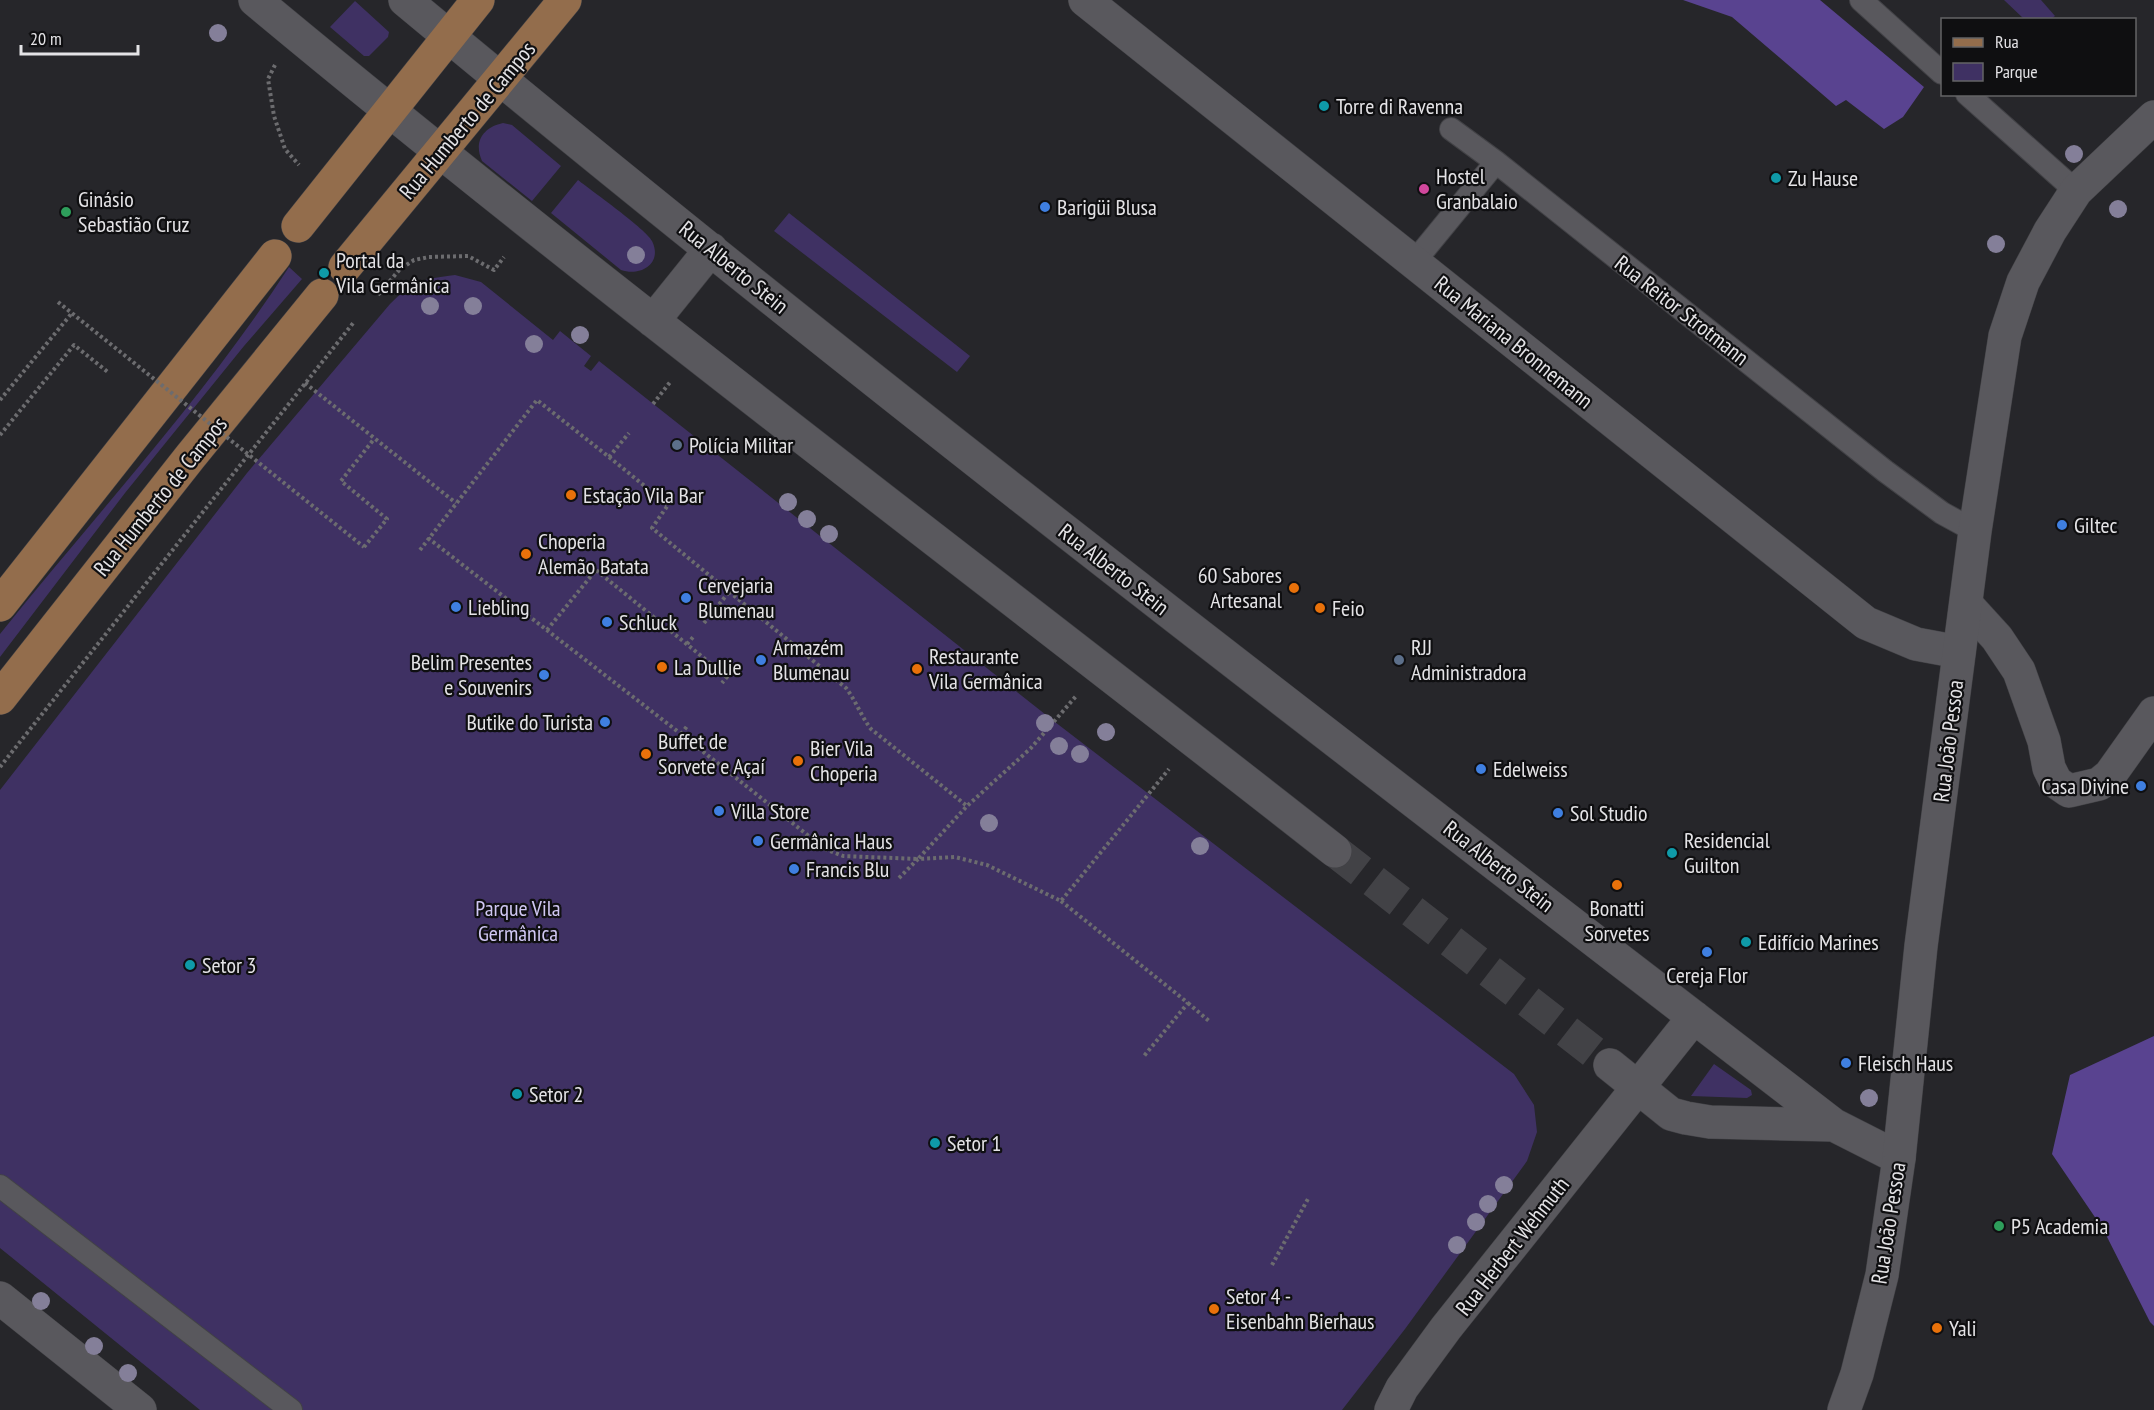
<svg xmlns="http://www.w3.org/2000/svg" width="2154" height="1410" viewBox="0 0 2154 1410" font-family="'PT Sans Narrow',sans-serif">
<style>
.green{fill:#3f3163}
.forest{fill:#594390}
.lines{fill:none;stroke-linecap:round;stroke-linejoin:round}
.tertiary-tunnel{stroke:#424246;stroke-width:33;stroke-dasharray:33 16;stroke-linecap:butt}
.service-casing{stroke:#424246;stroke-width:24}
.minor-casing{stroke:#424246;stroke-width:34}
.tertiary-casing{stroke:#424246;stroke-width:34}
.secondary-casing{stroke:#424246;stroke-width:34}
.primary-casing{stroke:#424246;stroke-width:34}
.path{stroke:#6c6c6f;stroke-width:4;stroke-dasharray:3 3;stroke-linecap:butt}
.service{stroke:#59585d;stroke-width:22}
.minor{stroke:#59585d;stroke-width:33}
.tertiary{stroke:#59585d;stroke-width:33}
.secondary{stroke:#59585d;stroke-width:33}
.primary{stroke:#936d4c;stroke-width:33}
.path-bridge{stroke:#6c6c6f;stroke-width:4;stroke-dasharray:3 3;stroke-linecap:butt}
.tree{fill:#847f99}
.culture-dot{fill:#0f9aa8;stroke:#0f0f11;stroke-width:2}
.hotel-dot{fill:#d1479c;stroke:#0f0f11;stroke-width:2}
.shop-dot{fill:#3f7fe0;stroke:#0f0f11;stroke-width:2}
.leisure-dot{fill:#2e9e5b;stroke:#0f0f11;stroke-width:2}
.service-dot{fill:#5c6f8a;stroke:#0f0f11;stroke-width:2}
.food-dot{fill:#e8710a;stroke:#0f0f11;stroke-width:2}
.labels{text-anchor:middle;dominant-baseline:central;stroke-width:4.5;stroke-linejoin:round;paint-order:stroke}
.poi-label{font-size:22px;fill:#e4e3e6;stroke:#0f0f11;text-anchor:start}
.street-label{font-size:22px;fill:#e4e3e6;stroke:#0f0f11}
.park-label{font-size:22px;fill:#d0c7f3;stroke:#0f0f11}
</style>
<rect width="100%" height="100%" fill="#26262a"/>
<path class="green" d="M2004 0H2041L2055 16 2051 19H2024Z
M355 1 389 32 388 37 369 56H364L330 27Z
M503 123 512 125 561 166 532 201 482 161C473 141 484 127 503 123Z
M578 180C592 191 647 230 652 241 663 263 641 277 621 270L551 213Z
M789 213 970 356 957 372 774 231Z
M289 267 302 279 244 346 125 493 0 657V634C97 513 204 398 289 267Z
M455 275 481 282 553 340 560 331 591 356 584 366 591 371 599 361 1055 722 1514 1074 1534 1105 1537 1132 1527 1161 1405 1329 1342 1410H200L0 1248V790L247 473 390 304C413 281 423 279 455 275Z
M1714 1064 1751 1090 1752 1095 1747 1098 1691 1096Z"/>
<path class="forest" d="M1683 0H1820L1924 87 1903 117 1884 129 1846 100 1836 106 1732 17Z
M2154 1036V1326L2150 1322 2103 1229 2052 1154 2070 1075Z"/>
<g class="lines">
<path class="tertiary-tunnel" d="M1335 851 1610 1065"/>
<defs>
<path id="service" d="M1861 0 1942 73
M1967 94 2076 191
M1451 129 1496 162
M1414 262 1496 162 1885 471 1942 513 1975 531
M0 1186 291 1410"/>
<path id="minor" d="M1085 0 1866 623 1916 644 1959 652
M1966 604 1997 638 2019 671 2044 741 2049 768 2056 782 2069 791 2099 784 2110 775 2154 713"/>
<path id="tertiary" d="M255 0C607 293 975 568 1335 851
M405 0C871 388 1354 755 1834 1125L1899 1158
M653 321 711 249
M1610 1065 1671 1114 1686 1118 1710 1122 1834 1125
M0 1298 140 1410
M1391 1410 1402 1388 1446 1328 1694 1017"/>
<path id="secondary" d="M1844 1410 1857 1374 1882 1275 1899 1158 1921 946 1975 531 2005 336 2023 282 2050 231 2076 191 2154 117"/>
<path id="primary" d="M298 226 478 0
M345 267 565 0
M0 605 275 256
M0 698 190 457 322 295"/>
</defs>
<use href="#service" class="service-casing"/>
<use href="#minor" class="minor-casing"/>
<use href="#tertiary" class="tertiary-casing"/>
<use href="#secondary" class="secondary-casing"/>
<use href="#primary" class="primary-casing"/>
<path class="path" d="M275 65 268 79 274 116 285 149 299 165
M378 295 400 269 414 260 429 257 468 256 494 270 504 257
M305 383 456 503
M0 400 72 313
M653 404 671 381
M0 435 74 345 109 373
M609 457 668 505 652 528 846 688C856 701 861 716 871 729L967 806
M428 538 681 734 825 849 843 856 918 859 967 806 1031 748 1077 695
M364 547 387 519 341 481 374 439
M420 550 537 400 609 457 629 433
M704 623 729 592
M547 630 596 570 727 677 722 683
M687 644 694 636
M681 734 688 725
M0 767 354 322
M899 878 918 859 955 857 987 865 1061 901 1169 769
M1061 901 1188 1003 1144 1056
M1188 1003 1209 1021
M1272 1265 1309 1197"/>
<use href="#service" class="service"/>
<use href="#minor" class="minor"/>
<use href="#tertiary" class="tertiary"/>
<use href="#secondary" class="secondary"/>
<use href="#primary" class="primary"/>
<path class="path-bridge" d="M58 302 364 547"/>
</g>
<g class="tree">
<circle cx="218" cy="33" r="9"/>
<circle cx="2074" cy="154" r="9"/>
<circle cx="2118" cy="209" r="9"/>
<circle cx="1996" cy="244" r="9"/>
<circle cx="636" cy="255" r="9"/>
<circle cx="430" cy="306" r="9"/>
<circle cx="473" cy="306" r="9"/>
<circle cx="580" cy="335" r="9"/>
<circle cx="534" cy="344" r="9"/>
<circle cx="788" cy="502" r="9"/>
<circle cx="807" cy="519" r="9"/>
<circle cx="829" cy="534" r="9"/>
<circle cx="1045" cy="723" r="9"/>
<circle cx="1106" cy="732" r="9"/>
<circle cx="1059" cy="746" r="9"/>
<circle cx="1080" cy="754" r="9"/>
<circle cx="989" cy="823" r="9"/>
<circle cx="1200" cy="846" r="9"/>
<circle cx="1869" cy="1098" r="9"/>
<circle cx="1504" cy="1185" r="9"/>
<circle cx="1488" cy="1204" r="9"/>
<circle cx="1476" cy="1222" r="9"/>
<circle cx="1457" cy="1245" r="9"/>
<circle cx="41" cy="1301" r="9"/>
<circle cx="94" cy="1346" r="9"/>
<circle cx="128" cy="1373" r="9"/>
</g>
<g class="culture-dot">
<circle cx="1324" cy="106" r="6"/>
<circle cx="1776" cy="178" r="6"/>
<circle cx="324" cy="273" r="6"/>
<circle cx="1672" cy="853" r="6"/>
<circle cx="1746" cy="942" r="6"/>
<circle cx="190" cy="965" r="6"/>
<circle cx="517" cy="1094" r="6"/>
<circle cx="935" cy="1143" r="6"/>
</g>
<circle class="hotel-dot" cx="1424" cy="189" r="6"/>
<g class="shop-dot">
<circle cx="1045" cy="207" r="6"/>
<circle cx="2062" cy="525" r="6"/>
<circle cx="686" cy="598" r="6"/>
<circle cx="456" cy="607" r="6"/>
<circle cx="607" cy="622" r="6"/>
<circle cx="761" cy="660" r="6"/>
<circle cx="544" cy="675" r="6"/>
<circle cx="605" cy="722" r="6"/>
<circle cx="1481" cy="769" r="6"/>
<circle cx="2141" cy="786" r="6"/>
<circle cx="719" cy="811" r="6"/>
<circle cx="1558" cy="813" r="6"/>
<circle cx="758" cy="841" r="6"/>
<circle cx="794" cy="869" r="6"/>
<circle cx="1707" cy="952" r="6"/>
<circle cx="1846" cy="1063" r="6"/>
</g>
<g class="leisure-dot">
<circle cx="66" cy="212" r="6"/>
<circle cx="1999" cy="1226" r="6"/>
</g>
<g class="service-dot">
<circle cx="677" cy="445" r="6"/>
<circle cx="1399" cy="660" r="6"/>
</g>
<g class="food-dot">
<circle cx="571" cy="495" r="6"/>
<circle cx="526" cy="554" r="6"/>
<circle cx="1294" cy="588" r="6"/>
<circle cx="1320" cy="608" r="6"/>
<circle cx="662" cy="667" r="6"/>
<circle cx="917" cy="669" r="6"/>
<circle cx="646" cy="754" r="6"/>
<circle cx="798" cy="761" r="6"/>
<circle cx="1617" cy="885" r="6"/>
<circle cx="1214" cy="1309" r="6"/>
<circle cx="1937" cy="1328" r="6"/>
</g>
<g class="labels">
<g class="poi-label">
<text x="1336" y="106">Torre di Ravenna</text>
<text x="1436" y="176">Hostel<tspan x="1436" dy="25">Granbalaio</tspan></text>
<text x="1788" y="178">Zu Hause</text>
<text x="78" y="199">Ginásio<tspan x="78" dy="25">Sebastião Cruz</tspan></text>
<text x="1057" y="207">Barigüi Blusa</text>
<text x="336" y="260">Portal da<tspan x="336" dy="25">Vila Germânica</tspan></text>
<text x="689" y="445">Polícia Militar</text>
<text x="583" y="495">Estação Vila Bar</text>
<text x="2074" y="525">Giltec</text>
<text x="538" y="541">Choperia<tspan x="538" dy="25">Alemão Batata</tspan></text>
<text x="1282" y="575" text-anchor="end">60 Sabores<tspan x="1282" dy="25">Artesanal</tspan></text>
<text x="698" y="585">Cervejaria<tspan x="698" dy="25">Blumenau</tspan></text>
<text x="468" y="607">Liebling</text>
<text x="1332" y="608">Feio</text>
<text x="619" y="622">Schluck</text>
<text x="773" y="647">Armazém<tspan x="773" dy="25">Blumenau</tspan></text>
<text x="1411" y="647">RJJ<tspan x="1411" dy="25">Administradora</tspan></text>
<text x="929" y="656">Restaurante<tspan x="929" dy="25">Vila Germânica</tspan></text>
<text x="532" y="662" text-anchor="end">Belim Presentes<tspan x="532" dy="25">e Souvenirs</tspan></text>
<text x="674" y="667">La Dullie</text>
<text x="593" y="722" text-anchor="end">Butike do Turista</text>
<text x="658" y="741">Buffet de<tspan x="658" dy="25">Sorvete e Açaí</tspan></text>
<text x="810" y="748">Bier Vila<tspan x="810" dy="25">Choperia</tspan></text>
<text x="1493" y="769">Edelweiss</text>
<text x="2129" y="786" text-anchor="end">Casa Divine</text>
<text x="731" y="811">Villa Store</text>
<text x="1570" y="813">Sol Studio</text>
<text x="1684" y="840">Residencial<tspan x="1684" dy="25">Guilton</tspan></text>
<text x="770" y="841">Germânica Haus</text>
<text x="806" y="869">Francis Blu</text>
<text x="1617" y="908" text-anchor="middle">Bonatti<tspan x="1617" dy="25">Sorvetes</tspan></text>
<text x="1758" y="942">Edifício Marines</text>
<text x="202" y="965">Setor 3</text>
<text x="1707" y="975" text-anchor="middle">Cereja Flor</text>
<text x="1858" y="1063">Fleisch Haus</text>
<text x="529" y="1094">Setor 2</text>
<text x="947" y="1143">Setor 1</text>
<text x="2011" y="1226">P5 Academia</text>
<text x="1226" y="1296">Setor 4 -<tspan x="1226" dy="25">Eisenbahn Bierhaus</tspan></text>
<text x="1949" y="1328">Yali</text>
</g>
<g class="street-label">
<text transform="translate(467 120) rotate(-50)">Rua Humberto de Campos</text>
<text transform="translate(734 267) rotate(39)">Rua Alberto Stein</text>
<text transform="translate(1682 310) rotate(38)">Rua Reitor Strotmann</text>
<text transform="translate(1514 342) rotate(39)">Rua Mariana Bronnemann</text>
<text transform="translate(160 496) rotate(-51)">Rua Humberto de Campos</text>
<text transform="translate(1114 569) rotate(38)">Rua Alberto Stein</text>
<text transform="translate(1948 741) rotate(-83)">Rua João Pessoa</text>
<text transform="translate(1499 866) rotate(38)">Rua Alberto Stein</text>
<text transform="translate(1888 1223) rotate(-81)">Rua João Pessoa</text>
<text transform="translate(1512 1246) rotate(-52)">Rua Herbert Wehmuth</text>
</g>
<g class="park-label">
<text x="518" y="908">Parque Vila<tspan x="518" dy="25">Germânica</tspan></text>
</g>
</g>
<rect x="1941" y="18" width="195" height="78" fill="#0f0f11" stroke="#646466" stroke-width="1.5"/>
<rect x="1953" y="38" width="30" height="9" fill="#936d4c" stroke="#646466" stroke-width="1.5"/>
<text x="1995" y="48" font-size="18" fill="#e4e3e6">Rua</text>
<rect x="1953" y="63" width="30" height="18" fill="#3f3163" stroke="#646466" stroke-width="1.5"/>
<text x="1995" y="78" font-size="18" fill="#e4e3e6">Parque</text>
<path d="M21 45v9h117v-9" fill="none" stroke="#e4e3e6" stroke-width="3"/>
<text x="30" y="45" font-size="18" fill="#e4e3e6" stroke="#0f0f11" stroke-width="4.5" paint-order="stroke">20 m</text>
</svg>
